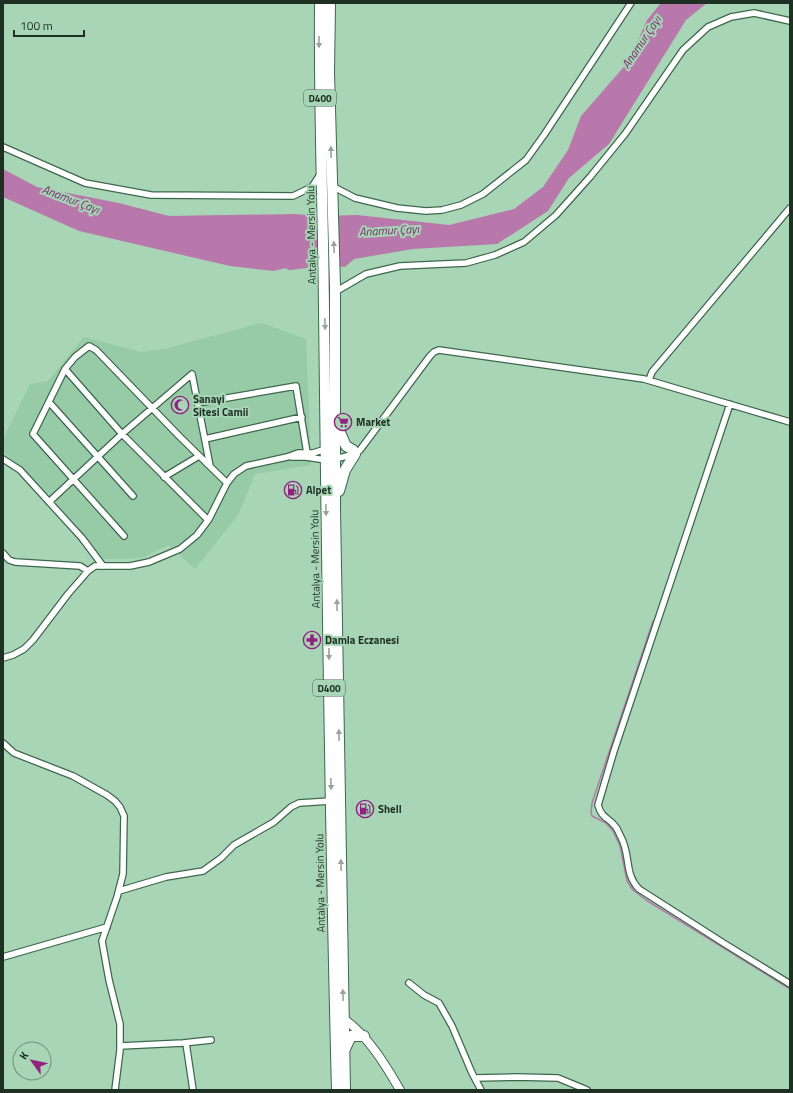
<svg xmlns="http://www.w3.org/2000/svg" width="793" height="1093" viewBox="0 0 793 1093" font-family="'Titillium Web',sans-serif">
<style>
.built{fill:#97caa6}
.water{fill:#b878ab}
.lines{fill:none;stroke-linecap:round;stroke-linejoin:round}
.stream{stroke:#b878ab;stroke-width:1.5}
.river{stroke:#b878ab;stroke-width:8}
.street-casing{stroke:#3e684c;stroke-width:8}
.secondary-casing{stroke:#3e684c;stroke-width:10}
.highway-casing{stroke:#3e684c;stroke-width:12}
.street{stroke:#fff;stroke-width:5.5}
.secondary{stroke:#fff;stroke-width:8}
.highway{stroke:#fff;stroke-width:10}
.oneway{fill:#9aa29c}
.labels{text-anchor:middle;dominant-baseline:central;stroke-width:4;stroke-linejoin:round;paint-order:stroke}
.shield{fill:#a7d5b5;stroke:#476250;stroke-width:1}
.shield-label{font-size:10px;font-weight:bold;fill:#1e3024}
.street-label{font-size:11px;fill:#1e3024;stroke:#a7d5b5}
.poi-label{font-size:11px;font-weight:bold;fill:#1e3024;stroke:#a7d5b5;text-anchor:start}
.water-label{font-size:12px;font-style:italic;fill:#792c6d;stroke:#a7d5b5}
</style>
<rect width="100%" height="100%" fill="#a7d5b5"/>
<path class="built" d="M262 323 306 339 311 465 255 474 238 515 195 569 169 545 141 558 102 559 27 473 3 451V439L30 384 48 381 84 337 141 352 164 349Z"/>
<path class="water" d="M661 3H707L686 20 609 144 569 178 548 211 497 244 413 249 354 259 345 267 309 263 273 271 230 266 79 231 3 197V169L37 187 119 203 169 216 294 214 319 216 357 215 449 225 514 209 543 187 568 150 581 116 629 61 647 20Z"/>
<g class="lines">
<path class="stream" d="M653 621 592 803 591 813 592 816 606 823 613 831 620 846 627 881 633 890 646 900 790 989"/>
<path class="river" d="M290 266 306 264 320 260"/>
<defs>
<path id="street" d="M3 147 85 183 151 195 293 196 312 187 321 173
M332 186 355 198 397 208 426 211 442 210 461 205 483 194 526 160 544 135 631 3
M335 292 366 274 400 266 466 263 495 255 524 242 556 215 590 177 625 134 683 50 708 27 731 17 754 13 790 21
M65 369 122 434 208 520
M649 380 652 372 790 208
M49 402 133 496
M198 403 296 386 307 453
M730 404 614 751 598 805C602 819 608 817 615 826 618 829 619 834 621 837 631 856 624 874 639 889L725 944 790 984
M205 439 302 417
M291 457H306L326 460
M3 459 20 470 82 538 103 566
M335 459 355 454 360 450 430 356 434 352 439 350 644 379 790 422
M164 477 199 456
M49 502 122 434 192 374 210 466
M124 536 33 434 65 369 75 357 89 346 96 350 180 437 227 483
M3 553 9 560 15 562 80 566 88 571
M3 658 13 655 24 649 33 640 68 594 88 571 95 566H130L149 562 180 549 197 535 209 519 227 483 234 474 246 466 287 457 298 453H313L326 449
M3 743 14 753 73 776 107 795 115 801 120 807 124 816 123 874 117 897 102 941 109 980 120 1024V1050L115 1090
M119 891 166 877 203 871 221 858 234 845 274 822 291 807 299 803 331 801
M3 957 107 927
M409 983 424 995 439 1003 452 1026 472 1073 481 1090
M186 1043 193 1090
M120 1046 183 1043 211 1040
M475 1078 516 1077 558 1078 587 1090"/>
<path id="secondary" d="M344 1019C368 1036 385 1064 400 1090"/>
<path id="highway" d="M320 3C319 105 323 207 324 309 327 569 330 830 337 1090
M330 3 329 73 335 286V508L345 1090
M338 428 346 446 353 450
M339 491 345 470 355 454
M345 1049 351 1036H364"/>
</defs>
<use href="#street" class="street-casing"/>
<use href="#secondary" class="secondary-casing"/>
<use href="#highway" class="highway-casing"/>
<use href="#street" class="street"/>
<use href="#secondary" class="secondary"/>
<use href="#highway" class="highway"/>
</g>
<defs><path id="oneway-solid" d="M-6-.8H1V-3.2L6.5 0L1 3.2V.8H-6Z"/></defs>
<g class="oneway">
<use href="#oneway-solid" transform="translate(319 42) rotate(90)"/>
<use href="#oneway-solid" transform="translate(331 152) rotate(-91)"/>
<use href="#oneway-solid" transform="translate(334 247) rotate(-92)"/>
<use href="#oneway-solid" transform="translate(325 324) rotate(89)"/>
<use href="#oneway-solid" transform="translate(326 510) rotate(89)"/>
<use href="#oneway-solid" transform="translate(337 605) rotate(-91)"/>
<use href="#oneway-solid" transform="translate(329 654) rotate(89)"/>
<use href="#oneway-solid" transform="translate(339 735) rotate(-91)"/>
<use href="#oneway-solid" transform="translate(331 784) rotate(89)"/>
<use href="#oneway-solid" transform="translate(341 865) rotate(-91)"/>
<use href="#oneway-solid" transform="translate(343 995) rotate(-91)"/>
</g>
<defs>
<symbol id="mosque-ring" viewBox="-11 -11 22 22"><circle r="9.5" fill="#a7d5b5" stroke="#922282" stroke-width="1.5"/><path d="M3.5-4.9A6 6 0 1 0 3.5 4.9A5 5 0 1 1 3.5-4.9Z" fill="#922282"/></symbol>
<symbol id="supermarket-ring" viewBox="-11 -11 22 22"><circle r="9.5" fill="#a7d5b5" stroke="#922282" stroke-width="1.5"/><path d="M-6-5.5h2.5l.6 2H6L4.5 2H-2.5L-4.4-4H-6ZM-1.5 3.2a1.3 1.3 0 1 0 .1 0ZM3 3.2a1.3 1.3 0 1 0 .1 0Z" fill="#922282"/></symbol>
<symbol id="fuel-ring" viewBox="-11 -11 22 22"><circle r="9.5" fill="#a7d5b5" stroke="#922282" stroke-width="1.5"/><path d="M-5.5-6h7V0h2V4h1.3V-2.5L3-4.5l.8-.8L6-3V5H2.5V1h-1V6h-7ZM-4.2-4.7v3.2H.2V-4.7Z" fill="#922282"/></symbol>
<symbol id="pharmacy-ring" viewBox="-11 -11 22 22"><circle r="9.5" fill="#a7d5b5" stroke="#922282" stroke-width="1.5"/><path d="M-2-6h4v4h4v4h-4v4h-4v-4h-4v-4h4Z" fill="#922282"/></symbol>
</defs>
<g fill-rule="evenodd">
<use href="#mosque-ring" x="170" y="395" width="20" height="20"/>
<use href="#supermarket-ring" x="333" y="412" width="20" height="20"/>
<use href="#fuel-ring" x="283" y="480" width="20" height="20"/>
<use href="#pharmacy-ring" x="302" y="630" width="20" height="20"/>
<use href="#fuel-ring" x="355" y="799" width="20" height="20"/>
</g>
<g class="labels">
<g class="shield">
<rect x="304" y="90" width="32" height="16" rx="3"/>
<rect x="313" y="680" width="32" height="16" rx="3"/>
</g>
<g class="shield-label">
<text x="320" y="98">D400</text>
<text x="329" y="688">D400</text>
</g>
<g class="street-label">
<text transform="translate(311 235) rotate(-91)">Antalya - Mersin Yolu</text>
<text transform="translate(315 559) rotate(-91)">Antalya - Mersin Yolu</text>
<text transform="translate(320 883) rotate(-91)">Antalya - Mersin Yolu</text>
</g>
<g class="poi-label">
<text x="193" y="399">Sanayi<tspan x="193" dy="13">Sitesi Camii</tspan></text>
<text x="356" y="422">Market</text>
<text x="306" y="490">Alpet</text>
<text x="325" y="640">Damla Eczanesi</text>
<text x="378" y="809">Shell</text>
</g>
<g class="water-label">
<text transform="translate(641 42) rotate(-56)">Anamur Çayı</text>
<text transform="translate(71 199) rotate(21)">Anamur Çayı</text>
<text transform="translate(389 230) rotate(-3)">Anamur Çayı</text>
</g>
</g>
<rect width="793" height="1093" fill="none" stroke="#1e3024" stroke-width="8"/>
<g transform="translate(32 1061) rotate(303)"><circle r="19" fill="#a7d5b5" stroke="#70937b"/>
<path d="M0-3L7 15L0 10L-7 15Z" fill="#922282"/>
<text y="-6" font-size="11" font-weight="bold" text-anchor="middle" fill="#1e3024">K</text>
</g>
<path d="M14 30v6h70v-6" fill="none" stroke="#1e3024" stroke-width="2"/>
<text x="20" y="30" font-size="12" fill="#1e3024" stroke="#a7d5b5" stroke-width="3" paint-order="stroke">100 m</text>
</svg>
